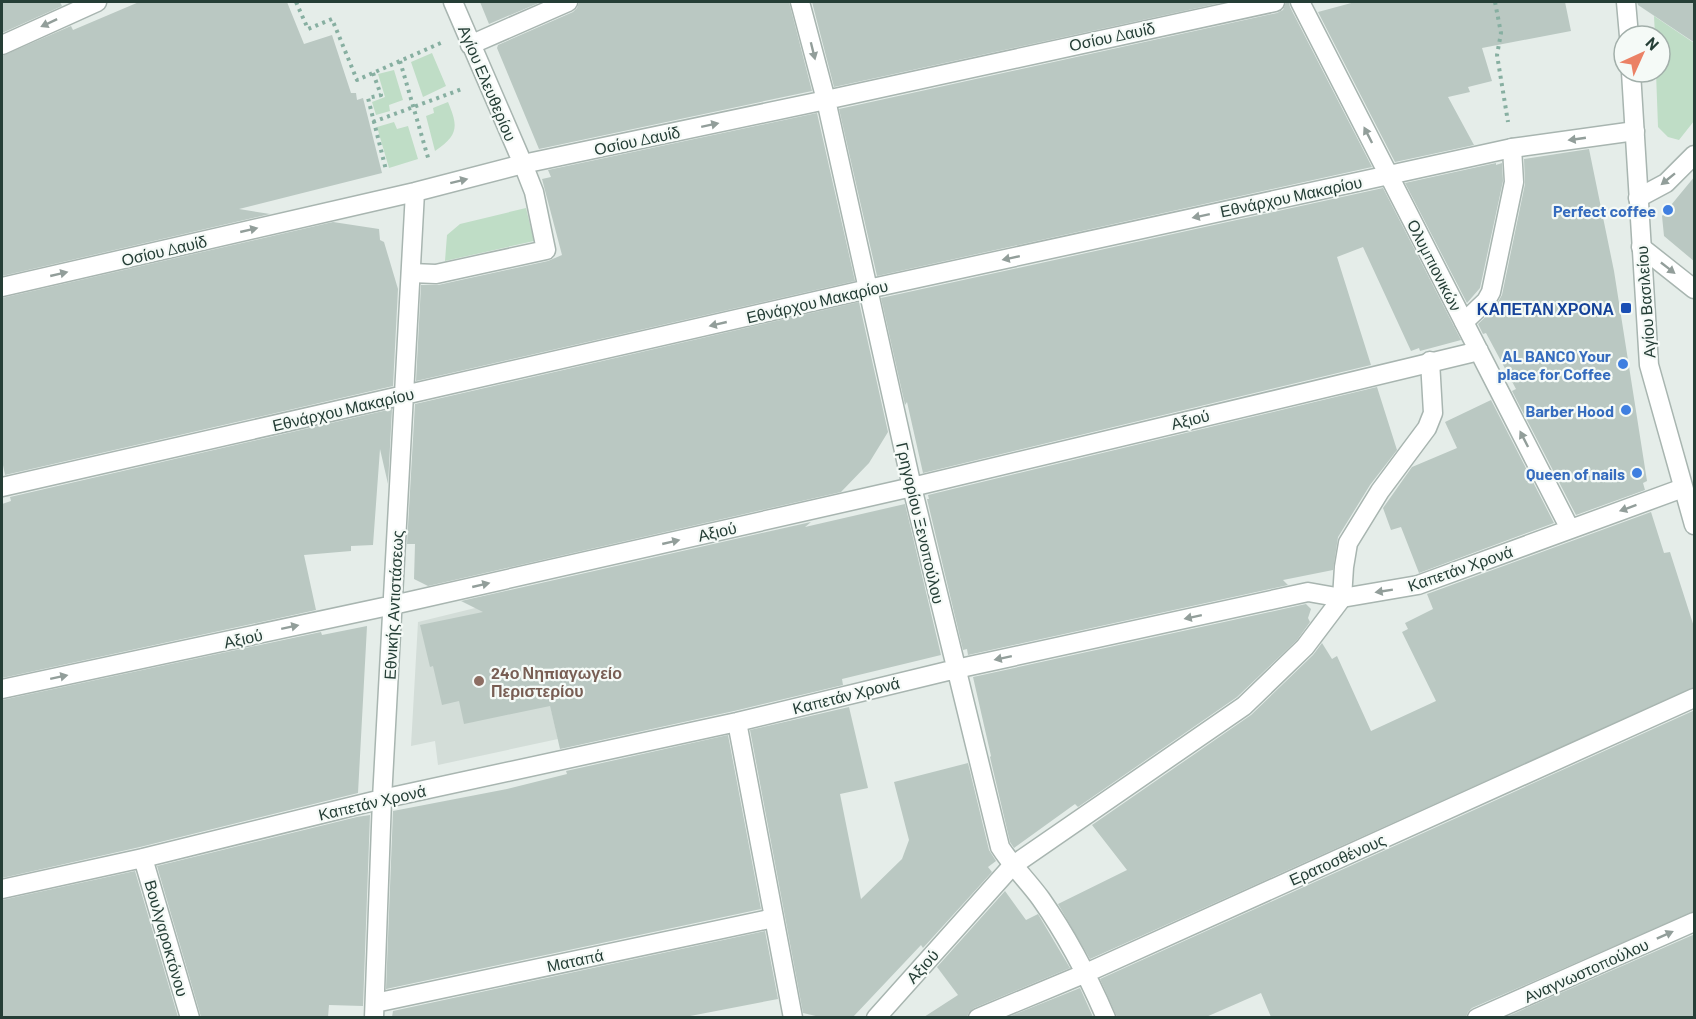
<svg xmlns="http://www.w3.org/2000/svg" width="1696" height="1019" viewBox="0 0 1696 1019" font-family="Barlow,sans-serif">
<style>
.built{fill:#d3ddd8}
.green{fill:#bfddc6}
.building{fill:#bac8c2}
.lines{fill:none;stroke-linecap:round;stroke-linejoin:round}
.service-casing{stroke:#a8b5b0;stroke-width:21}
.pedestrian-casing{stroke:#a8b5b0;stroke-width:21}
.minor-casing{stroke:#a8b5b0;stroke-width:21}
.tertiary-casing{stroke:#a8b5b0;stroke-width:21}
.path{stroke:#87afa1;stroke-width:4;stroke-dasharray:3 4.5;stroke-linecap:butt}
.service{stroke:#fff;stroke-width:18}
.pedestrian{stroke:#fff;stroke-width:18}
.minor{stroke:#fff;stroke-width:18}
.tertiary{stroke:#fff;stroke-width:18}
.oneway{fill:#929e9a}
.shop-dot{fill:#3f7fe0;stroke:#f5faf7;stroke-width:2}
.transit-dot{fill:#1a4fb4;stroke:#f5faf7;stroke-width:2}
.education-dot{fill:#8d6e63;stroke:#f5faf7;stroke-width:2}
.labels{text-anchor:middle;dominant-baseline:central;stroke-width:4.5;stroke-linejoin:round;paint-order:stroke}
.street-label{font-size:16px;fill:#253e36;stroke:#f5faf7}
.shop-label{font-size:16px;font-weight:bold;fill:#366cbe;stroke:#f5faf7;text-anchor:end}
.transit-label{font-size:16px;font-weight:bold;fill:#164399;stroke:#f5faf7;text-anchor:end}
.education-label{font-size:16px;font-weight:bold;fill:#785e54;stroke:#f5faf7;text-anchor:start}
</style>
<rect width="100%" height="100%" fill="#e5ede9"/>
<path class="built" d="M524 596 558 739 438 765 435 741 411 746 418 622Z"/>
<path class="green" d="M1654 16 1694 43V121L1679 140 1668 137 1658 127 1656 72H1660V36H1655Z
M432 53 446 86 423 97 411 62Z
M394 70 403 100 389 105 390 111 376 115 372 102 385 97 378 74Z
M448 102C458 126 459 135 435 151L426 116 434 113 433 108Z
M394 122 397 129 408 126 418 159 389 168 377 127Z
M526 208 534 241 445 261 447 235 460 224Z"/>
<path class="building" d="M2 2H60L62 6 2 33Z
M139 2H287L304 44 332 35 351 93H356L357 100 363 98 382 173 239 209 270 214 2 276V56L71 26 73 30Z
M480 2H541L489 24Z
M579 2H789L812 91 539 149 497 48 498 45 573 12 577 8Z
M812 2H1225L834 87Z
M1286 2H1289L1290 7 1372 167 877 276 839 109 1277 13 1283 10Z
M1355 2H1565L1571 31 1482 48 1492 81 1468 87 1470 92 1448 97 1474 145 1395 162 1318 12Z
M1637 2H1695V43L1638 5Z
M817 113 855 281 416 381 421 285H438L548 261 562 255 542 179 551 177 548 170Z
M1589 149 1614 271 1647 481 1643 483 1645 490 1576 515 1512 391 1516 389 1486 333 1483 334 1478 324 1494 309 1502 295 1525 184 1524 159Z
M1496 163V165L1502 163 1503 181 1480 288 1467 303 1405 183Z
M1695 176V262L1664 236 1662 216Z
M1383 188 1461 340 1420 351 1419 348 1411 351 1363 247 1337 257 1371 365 923 473 907 402 905 405 881 298Z
M333 222 379 229 380 240 384 242 398 289 393 386 5 475 2 460V298Z
M859 302 888 432 869 463 841 492 428 586 414 579 415 544H407L415 404Z
M1377 387 1397 450 1370 485 1338 537 1333 570 1283 580 1288 585 968 655 967 649 963 650 927 499H929L928 495Z
M1491 400 1554 523 1419 573 1401 527 1391 530 1383 508 1412 467 1457 448 1445 422Z
M392 409 388 484 380 449 373 545 351 546V551L304 555 316 610 2 678V504L11 501 10 497Z
M905 504 941 655 842 679 843 685 734 711 560 749 550 706 464 724 459 701 442 705 433 666 430 667 420 625 483 612 461 601 811 522 805 527Z
M1651 512 1664 553 1670 552 1695 630V687L1090 959 1058 904 1127 870 1092 825 1251 715 1313 655 1322 643 1332 659 1337 656 1371 731 1436 701 1402 632 1408 629 1405 623 1433 609 1427 594Z
M1306 604 1311 609 1308 618 1310 622 1297 640 1237 697 1078 807 1075 804 1014 848 1010 842 990 757 991 756 973 677Z
M367 626 358 793 140 847 2 878V700L321 632 322 635Z
M849 707 868 788 840 794 861 899 902 859 909 840 894 782 968 763 989 850 996 861 988 867 992 872 923 948 921 945 853 1017H820L803 1013 750 730Z
M1695 710V911L1472 1008 1468 1012 1466 1017H1271L1261 993 1206 1017H1117L1100 979Z
M728 735 761 909 386 989 393 811 507 789 567 774 566 771Z
M370 815 363 1006 329 1005 328 1017H201L157 866 357 817Z
M135 871 178 1017H2V900Z
M1005 891 1026 920 1038 914 1070 968 974 1008 969 1012 967 1017H924L958 995 937 967Z
M765 931 778 999 685 1017H392L393 1011Z
M1695 934V1017H1506Z
M1080 988 1093 1017H1008Z"/>
<g class="lines">
<defs>
<path id="service" d="M1464 322 1486 301 1491 292 1514 182 1512 148
M876 1018 1012 866 1244 706 1305 647 1342 598 1344 567 1348 543 1380 491 1427 428 1433 413 1430 361"/>
<path id="pedestrian" d="M411 273 436 274 546 250 534 192 523 164"/>
<path id="minor" d="M453 2 523 164
M800 2 826 100 912 487 1000 847C1012 866 1028 881 1041 899 1067 936 1088 976 1106 1018
M1300 2 1570 529
M2 45 97 2
M470 45 568 2
M1638 198 1666 183 1694 155
M1641 247 1694 289
M2 287 415 192 523 164 826 100 1275 2
M2 487 868 289 1389 175 1512 148 1635 131
M2 689 393 605 912 487 1479 351
M737 722 793 1018
M143 858 190 1018
M2 889 143 858 382 799 737 722 956 669 1308 592 1342 598 1418 585 1683 488
M375 1003 774 918
M374 1018 382 799 415 192
M978 1018 1086 973 1694 698
M1477 1018 1694 922"/>
<path id="tertiary" d="M1626 2 1629 36
M1631 72 1649 365 1694 525"/>
</defs>
<use href="#service" class="service-casing"/>
<use href="#pedestrian" class="pedestrian-casing"/>
<use href="#minor" class="minor-casing"/>
<use href="#tertiary" class="tertiary-casing"/>
<path class="path" d="M296 2 308 29 332 19 357 80 443 42
M1495 2 1501 33 1497 55 1508 122
M400 61 429 161
M373 73 381 95 368 98 386 170
M373 122 462 89"/>
<use href="#service" class="service"/>
<use href="#pedestrian" class="pedestrian"/>
<use href="#minor" class="minor"/>
<use href="#tertiary" class="tertiary"/>
</g>
<defs><path id="oneway-solid" d="M-6-.8H1V-3.2L6.5 0L1 3.2V.8H-6Z" transform="scale(1.5)"/></defs>
<g class="oneway">
<use href="#oneway-solid" transform="translate(49 23) rotate(155)"/>
<use href="#oneway-solid" transform="translate(813 51) rotate(76)"/>
<use href="#oneway-solid" transform="translate(710 125) rotate(-12)"/>
<use href="#oneway-solid" transform="translate(1368 135) rotate(-117)"/>
<use href="#oneway-solid" transform="translate(1577 139) rotate(172)"/>
<use href="#oneway-solid" transform="translate(1668 179) rotate(141)"/>
<use href="#oneway-solid" transform="translate(459 181) rotate(-14)"/>
<use href="#oneway-solid" transform="translate(1201 216) rotate(168)"/>
<use href="#oneway-solid" transform="translate(249 230) rotate(-13)"/>
<use href="#oneway-solid" transform="translate(1011 258) rotate(168)"/>
<use href="#oneway-solid" transform="translate(1668 268) rotate(38)"/>
<use href="#oneway-solid" transform="translate(59 274) rotate(-13)"/>
<use href="#oneway-solid" transform="translate(718 324) rotate(167)"/>
<use href="#oneway-solid" transform="translate(1524 439) rotate(-117)"/>
<use href="#oneway-solid" transform="translate(1628 508) rotate(160)"/>
<use href="#oneway-solid" transform="translate(671 542) rotate(-13)"/>
<use href="#oneway-solid" transform="translate(481 585) rotate(-13)"/>
<use href="#oneway-solid" transform="translate(1384 591) rotate(171)"/>
<use href="#oneway-solid" transform="translate(1193 617) rotate(168)"/>
<use href="#oneway-solid" transform="translate(290 627) rotate(-12)"/>
<use href="#oneway-solid" transform="translate(1003 658) rotate(168)"/>
<use href="#oneway-solid" transform="translate(59 677) rotate(-12)"/>
<use href="#oneway-solid" transform="translate(1665 935) rotate(-24)"/>
</g>
<g class="shop-dot">
<circle cx="1668" cy="210" r="6"/>
<circle cx="1623" cy="364" r="6"/>
<circle cx="1626" cy="410" r="6"/>
<circle cx="1637" cy="473" r="6"/>
</g>
<rect class="transit-dot" x="1620" y="302" width="12" height="12" rx="3"/>
<circle class="education-dot" cx="479" cy="681" r="6"/>
<g class="labels">
<g class="street-label">
<text transform="translate(1112 36) rotate(-12)">Οσίου Δαυίδ</text>
<text transform="translate(488 83) rotate(67)">Αγίου Ελευθερίου</text>
<text transform="translate(637 140) rotate(-12)">Οσίου Δαυίδ</text>
<text transform="translate(1291 196) rotate(-12)">Εθνάρχου Μακαρίου</text>
<text transform="translate(164 250) rotate(-13)">Οσίου Δαυίδ</text>
<text transform="translate(1435 265) rotate(63)">Ολυμπιονικών</text>
<text transform="translate(817 301) rotate(-13)">Εθνάρχου Μακαρίου</text>
<text transform="translate(1645 302) rotate(-94)">Αγίου Βασιλείου</text>
<text transform="translate(343 409) rotate(-13)">Εθνάρχου Μακαρίου</text>
<text transform="translate(1190 419) rotate(-14)">Αξιού</text>
<text transform="translate(921 523) rotate(77)">Γρηγορίου Ξενοπούλου</text>
<text transform="translate(717 531) rotate(-13)">Αξιού</text>
<text transform="translate(1460 568) rotate(-19)">Καπετάν Χρονά</text>
<text transform="translate(393 605) rotate(-87)">Εθνικής Αντιστάσεως</text>
<text transform="translate(243 638) rotate(-12)">Αξιού</text>
<text transform="translate(846 695) rotate(-14)">Καπετάν Χρονά</text>
<text transform="translate(372 802) rotate(-13)">Καπετάν Χρονά</text>
<text transform="translate(1337 859) rotate(-24)">Ερατοσθένους</text>
<text transform="translate(167 938) rotate(74)">Βουλγαροκτόνου</text>
<text transform="translate(575 960) rotate(-12)">Ματαπά</text>
<text transform="translate(922 966) rotate(-48)">Αξιού</text>
<text transform="translate(1586 970) rotate(-24)">Αναγνωστοπούλου</text>
</g>
<g class="shop-label">
<text x="1656" y="210">Perfect coffee</text>
<text x="1611" y="355">AL BANCO Your<tspan x="1611" dy="18">place for Coffee</tspan></text>
<text x="1614" y="410">Barber Hood</text>
<text x="1625" y="473">Queen of nails</text>
</g>
<g class="transit-label">
<text x="1614" y="308">ΚΑΠΕΤΑΝ ΧΡΟΝΑ</text>
</g>
<g class="education-label">
<text x="491" y="672">24ο Νηπιαγωγείο<tspan x="491" dy="18">Περιστερίου</tspan></text>
</g>
</g>
<rect width="1696" height="1019" fill="none" stroke="#253e36" stroke-width="6"/>
<g transform="translate(1642 54) rotate(45)"><circle r="28" fill="#f5faf7" stroke="#a2afaa" stroke-width="1.5"/>
<path d="M0-4.5L10 22L0 15L-10 22Z" fill="#eb8165"/>
<text y="-9" font-size="16" font-weight="bold" text-anchor="middle" fill="#253e36">N</text>
</g>
</svg>
